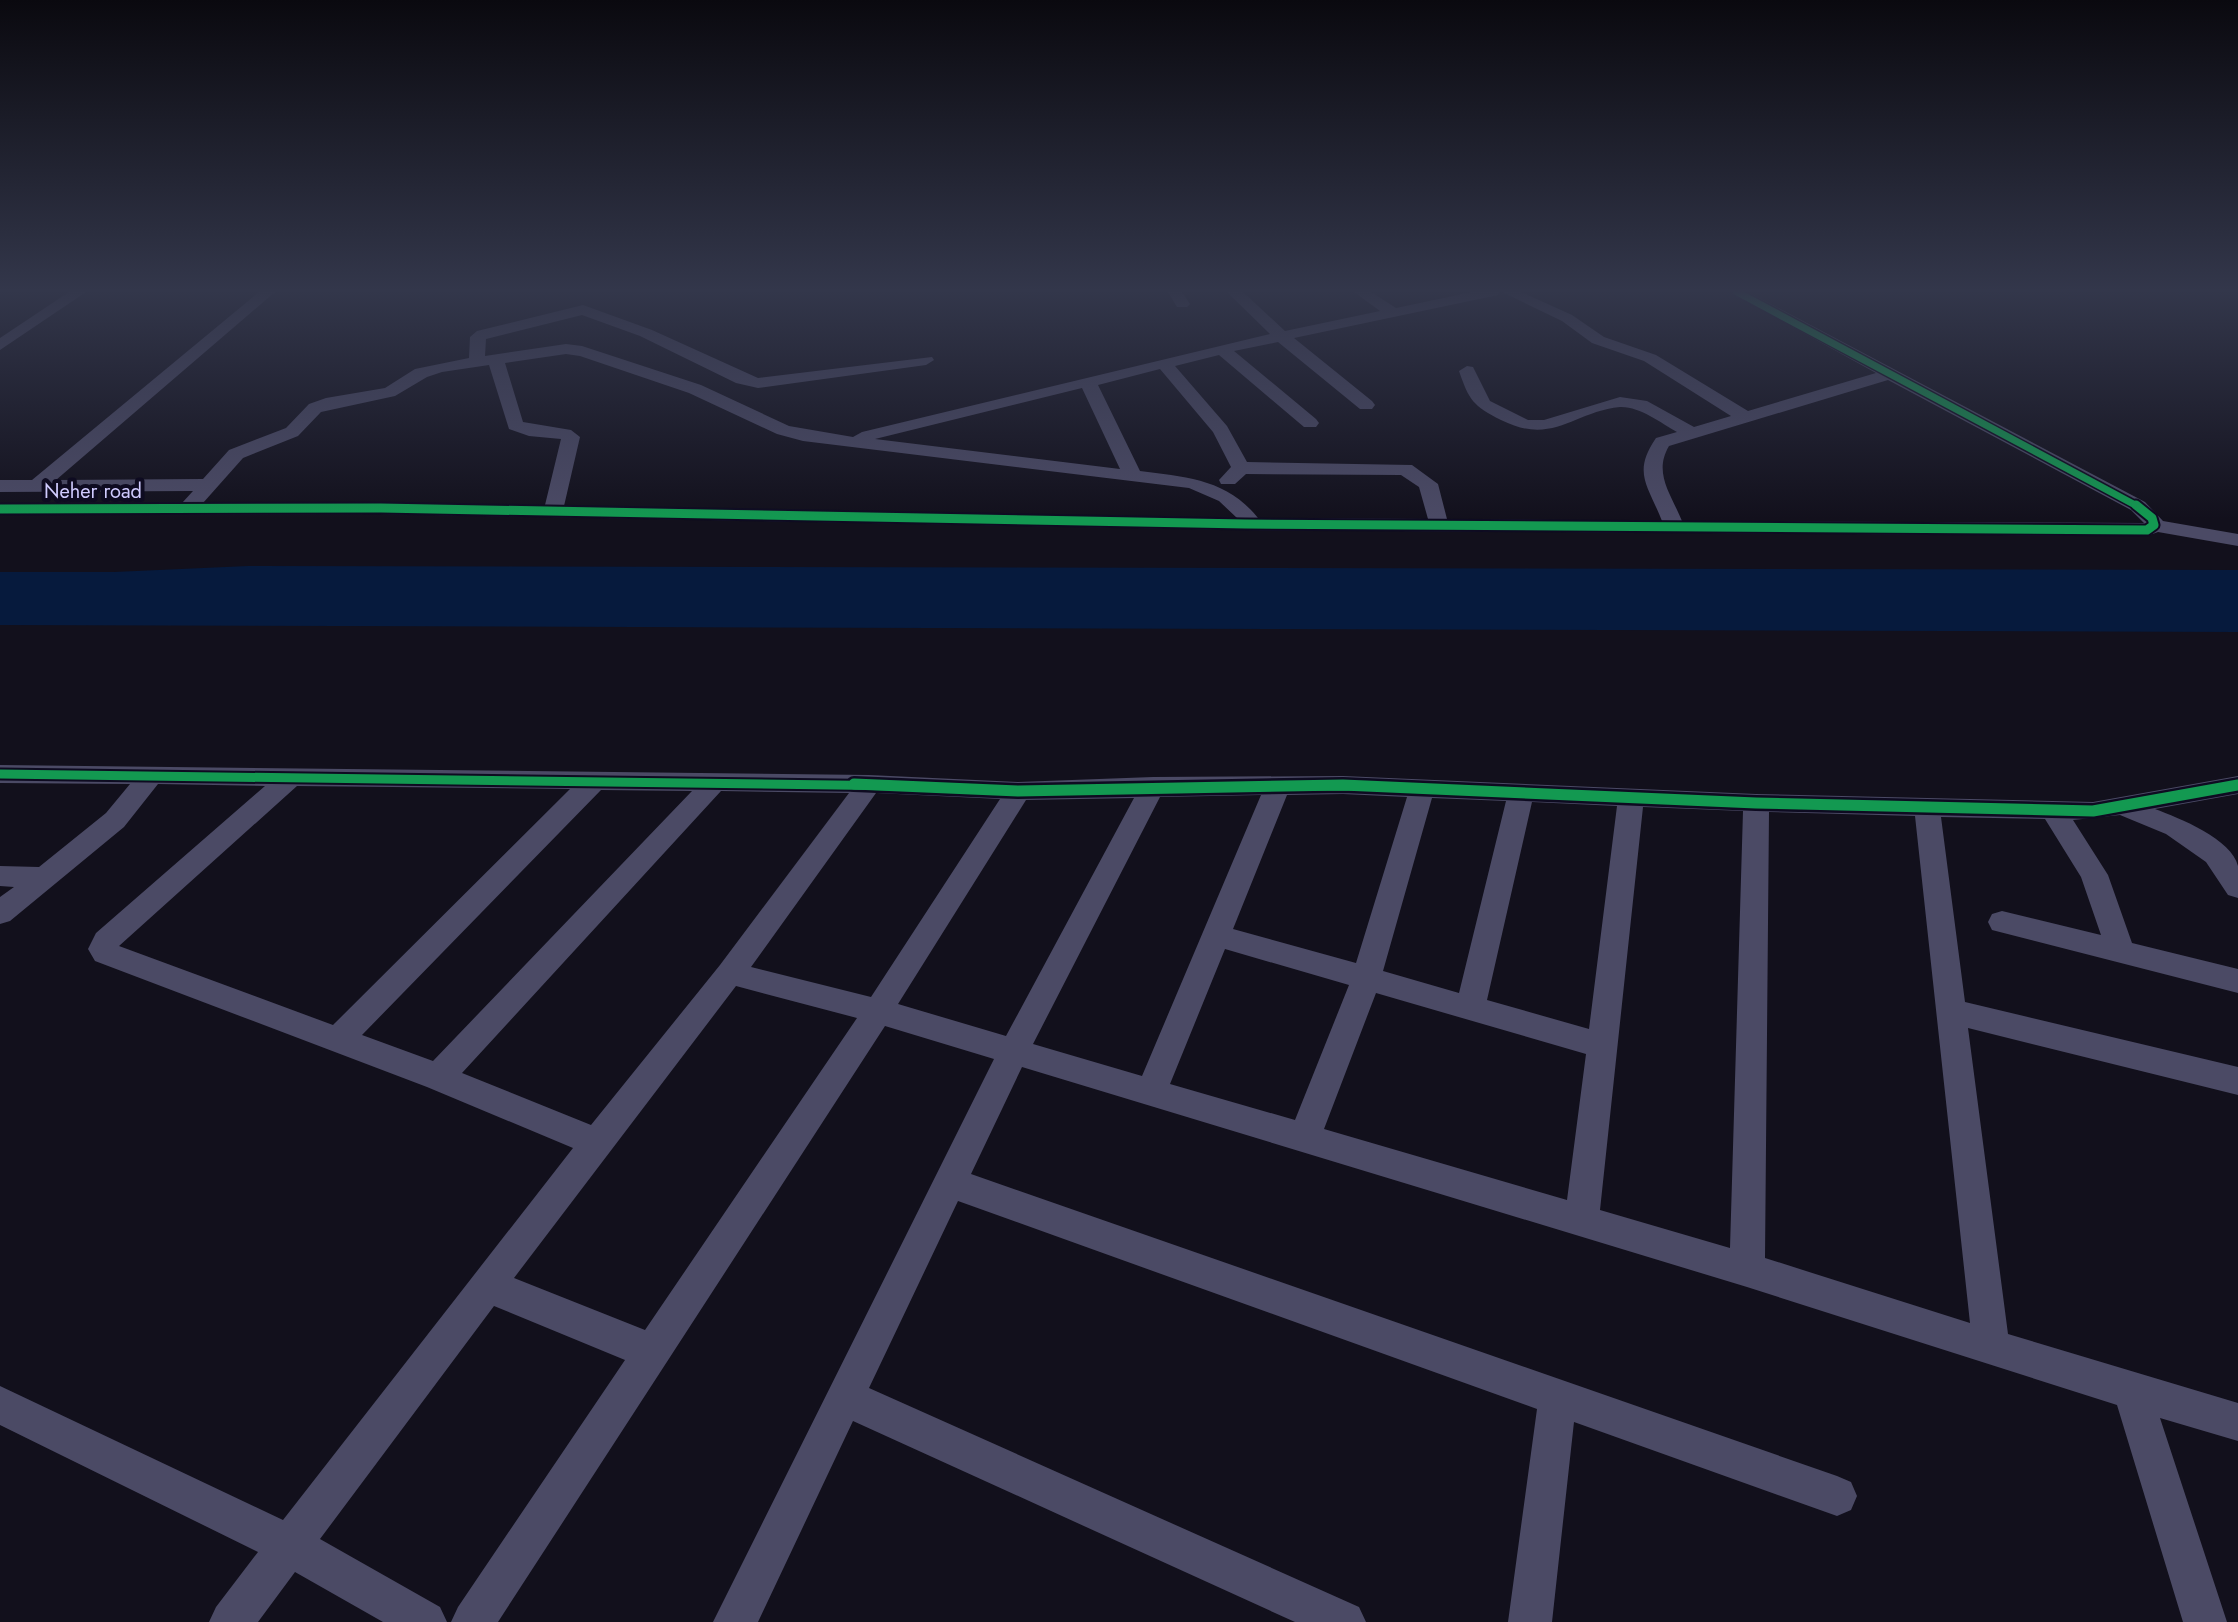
<svg xmlns="http://www.w3.org/2000/svg" width="2238" height="1622" viewBox="0 0 2238 1622" font-family="Jost,sans-serif">
<style>
.water{fill:#061a3d}
.lines{fill:none;stroke-linecap:round;stroke-linejoin:round}
.minor{fill:#4b4a65;fill-rule:evenodd}
.cycleway-far2-casing{stroke:#0e0b21;stroke-width:10}
.cycleway-far1-casing{stroke:#0e0b21;stroke-width:13}
.cycleway-casing{stroke:#0e0b21;stroke-width:16}
.cycleway-far2{stroke:#139951;stroke-width:7}
.cycleway-far1{stroke:#139951;stroke-width:9}
.cycleway{stroke:#139951;stroke-width:11}
.labels{text-anchor:middle;dominant-baseline:central;stroke-width:8;stroke-linejoin:round;paint-order:stroke}
.far-street-label{font-size:20px;fill:#d0cbff;stroke:#0e0b21}
</style>
<rect width="100%" height="100%" fill="#12101c"/>
<path class="water" d="M248 566 2238 570V632L0 625V572H114Z"/>
<g class="lines">
<path class="minor" d="M69 292H86L0 350V338Z
M259 292H275L56 480 203 479 229 450 286 428 309 404 326 398 385 388 415 369 469 358 470 337 477 331 583 305 652 330 758 378 932 357 934 360 926 365 758 388 736 383 640 336 582 315 486 339 485 356 566 344 582 346 701 385 789 426 853 437 862 432 1270 334 1227 292H1243L1285 331 1380 311 1354 292H1371L1396 308 1472 292H1500L1498 295 1294 338 1372 401 1375 405 1372 409H1360L1278 342 1234 351 1316 419 1319 423 1316 427H1304L1219 355 1175 366 1227 426 1247 462 1412 465 1438 484 1447 519 1662 521C1648 485 1632 473 1656 438L1677 432C1661 423 1639 406 1620 407 1572 412 1553 446 1501 420 1473 406 1469 400 1459 371L1467 366 1473 367 1490 401 1528 420H1544L1620 397 1647 401 1694 427 1731 416 1644 361 1592 343 1562 321 1502 292H1521L1572 315 1604 337 1656 355 1748 411 1876 373 1730 292H1748L2145 502 2163 521 2238 534V546L2158 532 2147 536 1245 530 381 514 0 515V503H182L193 491 0 492V480H32ZM566 354 580 356 689 393 777 434 803 441 1189 488 1219 501 1237 518 564 506 580 437 571 430 523 422 505 363ZM489 365 509 429 529 436 561 439 545 505 203 503 243 458 298 436 321 412 395 396 427 377 442 372ZM1160 369 1213 432 1231 467 1219 480 1221 484H1235L1246 474 1401 475 1419 487 1428 519 1258 518C1227 479 1186 477 1140 471L1098 385ZM1888 380 2131 510 2144 523 1682 521C1671 494 1653 473 1669 446ZM1082 388 1120 469 875 439Z
M1168 292H1182L1190 304 1187 307H1177Z
M0 765 869 775 1018 782 1153 777 1343 776 1756 794 2093 802 2238 776V794L2155 809C2179 818 2232 839 2238 866 2238 876 2238 889 2238 898L2228 895 2206 862 2166 834 2120 815 2073 820 2108 875 2132 943 2238 969V993L1992 930 1988 922 1992 914 2002 911 2101 935 2081 877 2045 819 1941 817 1965 1002 2238 1067V1095L1968 1028 2008 1334 2238 1403V1441L2160 1418 2227 1622H2183L2117 1405 1747 1287 1022 1067 971 1174 1837 1476 1851 1482 1857 1496 1851 1510 1837 1516 1574 1422 1552 1622H1508L1537 1409 958 1201 869 1388 1359 1607 1366 1622H1295L853 1421 758 1622H713L994 1059 885 1026 498 1622H451L458 1607 625 1360 494 1306 320 1539 440 1607 447 1622H383L295 1572 258 1622H209L216 1607 258 1552 0 1425V1386L283 1520 573 1148 427 1087 95 961 88 949 96 933 265 786 158 784 124 827 10 921 0 924V897L14 887 0 886V866L39 867 106 813 130 784 0 783ZM297 786 570 789 333 1025 119 946ZM601 790 692 791 433 1061 362 1035ZM721 791 849 793 720 965 591 1125 462 1073ZM876 793 1000 799 871 997 751 967ZM1343 794 1407 797 1356 963 1233 929 1287 795ZM1261 795 1142 1076 1033 1044 1160 797ZM1134 798 1006 1036 898 1004 1026 800ZM1432 798 1506 801 1459 993 1383 971ZM1532 802 1617 806 1589 1029 1487 1000ZM1643 807 1743 811 1730 1248 1600 1210ZM1769 812 1915 816 1970 1323 1765 1258ZM1225 949 1349 985 1295 1120 1170 1084ZM736 986 857 1018 645 1330 514 1278ZM1376 993 1586 1054 1567 1200 1324 1129Z"/>
<defs>
<path id="cycleway-far2" d="M1737 292 2139 507"/>
<path id="cycleway-far1" d="M0 509 381 508 1245 524 2147 530 2154 525 2152 518 2136 505
M0 774 908 786
M1298 786H1362
M2233 786 2238 785"/>
<path id="cycleway" d="M854 784 1018 791 1343 785 1756 803 2093 811 2238 785"/>
</defs>
<use href="#cycleway-far2" class="cycleway-far2-casing"/>
<use href="#cycleway-far1" class="cycleway-far1-casing"/>
<use href="#cycleway" class="cycleway-casing"/>
<use href="#cycleway-far2" class="cycleway-far2"/>
<use href="#cycleway-far1" class="cycleway-far1"/>
<use href="#cycleway" class="cycleway"/>
</g>
<linearGradient id="sky" x2="0" y2="1"><stop stop-color="#0a090f"/><stop offset="0.56" stop-color="#33374b"/><stop offset="1" stop-color="#33374b" stop-opacity="0"/></linearGradient>
<rect width="2238" height="519" fill="url(#sky)"/>
<g class="labels">
<g class="far-street-label">
<text x="93" y="491">Neher road</text>
</g>
</g>
</svg>
